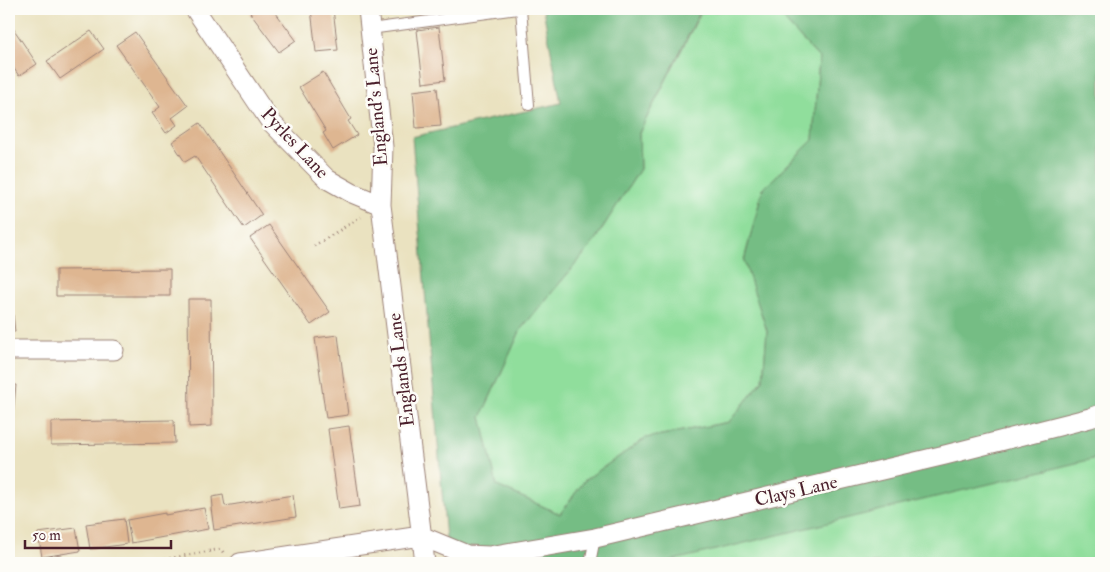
<svg xmlns="http://www.w3.org/2000/svg" width="1110" height="572" viewBox="0 0 1110 572" font-family="'IM FELL Double Pica',serif">
<style>
.green{fill:#90de9c;stroke:#6d7e64}
.forest{fill:#74bd84;stroke:#5f6e58}
.building{fill:#deb691}
.lines{fill:none;stroke-linecap:round;stroke-linejoin:round}
.service-casing{stroke:#9a8076;stroke-width:12}
.minor-casing{stroke:#9a8076;stroke-width:21}
.path{stroke:#9a8076;stroke-width:3;stroke-dasharray:1 4;stroke-linecap:butt}
.service{stroke:#fff;stroke-width:10}
.minor{stroke:#fff;stroke-width:19}
.labels{text-anchor:middle;dominant-baseline:central;stroke-width:5;stroke-linejoin:round;paint-order:stroke}
.street-label{font-size:19px;fill:#4a1f2b;stroke:#fdfcf7}
</style>
<rect width="100%" height="100%" fill="#fdfcf7"/>
<filter id="ink" filterUnits="userSpaceOnUse"><feTurbulence type="fractalNoise" baseFrequency=".02" numOctaves="2"/><feDisplacementMap in="SourceGraphic" scale="10" xChannelSelector="R" yChannelSelector="G"/><feConvolveMatrix kernelMatrix="1 2 1 2 8 2 1 2 1" color-interpolation-filters="sRGB"/></filter>
<filter id="wash" filterUnits="userSpaceOnUse"><feTurbulence type="fractalNoise" baseFrequency=".0096" numOctaves="4" result="noise"/><feDisplacementMap in="SourceGraphic" scale="20" xChannelSelector="R" yChannelSelector="G"/><feGaussianBlur stdDeviation="1.12" result="paint"/><feColorMatrix in="noise" values="0 0 0 0 0 0 0 0 0 0 0 0 0 0 0 0 0 1.4 0 .05"/><feComposite in="paint" operator="in"/></filter>
<g filter="url(#wash)">
<rect width="100%" height="100%" fill="#eae2c0"/>
<path class="green" d="M747 9H774L819 58 813 140 763 189 744 260 767 331 763 380 729 422 646 438 585 480 560 514 497 486 481 417 521 329 591 246 640 169 639 133 701 12Z
M1101 447V563H619Z"/>
<path class="forest" d="M543 9H747L700 12 639 133 640 169 591 246 521 329 481 417 497 486 560 514 585 480 646 438 729 422 763 380 767 331 744 261 763 189 813 140 819 58 774 9H1101V457L662 563H448L412 137 561 103Z"/>
<g id="blocks">
<path class="building" d="M256 9H273L296 40 279 52 250 13Z
M311 9H333L338 50 316 52Z
M402 9H428V11L402 14Z
M9 22 37 64 19 76 9 61Z
M439 27 445 80 423 83 417 30Z
M91 31 104 49 60 79 47 61Z
M135 32 188 106 172 118 177 125 166 133 152 113 160 107 116 45Z
M323 72 351 119 348 121 357 135 333 150 323 133 326 131 299 87Z
M437 88 441 126 416 128 413 91Z
M200 123 262 215 244 228 195 156 185 162 172 142Z
M269 225 330 312 311 325 250 238Z
M170 269V296H56V270Z
M9 286H10L15 332H9Z
M188 299H211L212 426 189 427Z
M338 335 348 415 326 418 315 338Z
M9 385H16L10 446H9Z
M174 420 175 443 51 445V422Z
M349 426 360 506 339 509 328 429Z
M223 495 225 506 293 495 296 517 214 530 211 508 213 507 212 497Z
M204 508 208 529 131 543 127 520 165 513V515Z
M124 519 127 544 90 549 86 524Z
M76 528 80 551 42 557 38 533Z"/>
</g>
</g>
<g filter="url(#ink)">
<use href="#blocks" fill-opacity="0" stroke="#9a8076" stroke-width="1"/>
<g class="lines">
<defs>
<path id="service" d="M521 9 529 105
M370 29 518 9
M590 563 595 538"/>
<path id="minor" d="M195 9 270 121 327 179 352 193 381 205
M368 9 383 147 381 205 425 563
M9 350H114
M240 563 421 536 467 555 489 556 595 538 945 455 1090 418 1101 414"/>
</defs>
<use href="#service" class="service-casing"/>
<use href="#minor" class="minor-casing"/>
<path class="path" d="M314 246 361 217
M145 563 221 549 225 555"/>
<use href="#service" class="service"/>
<use href="#minor" class="minor"/>
</g>
</g>
<g class="labels">
<g class="street-label">
<text transform="translate(376 107) rotate(-95)">England's Lane</text>
<text transform="translate(295 143) rotate(47)">Pyrles Lane</text>
<text transform="translate(401 370) rotate(-97)">Englands Lane</text>
<text transform="translate(796 491) rotate(-13)">Clays Lane</text>
</g>
</g>
<rect width="1110" height="572" fill="none" stroke="#fdfcf7" stroke-width="30"/>
<path d="M25 540v8h146v-8" fill="none" stroke="#4a1f2b" stroke-width="2.5"/>
<text x="32" y="540" font-size="15" fill="#4a1f2b" stroke="#fdfcf7" stroke-width="4" paint-order="stroke">50 m</text>
</svg>
